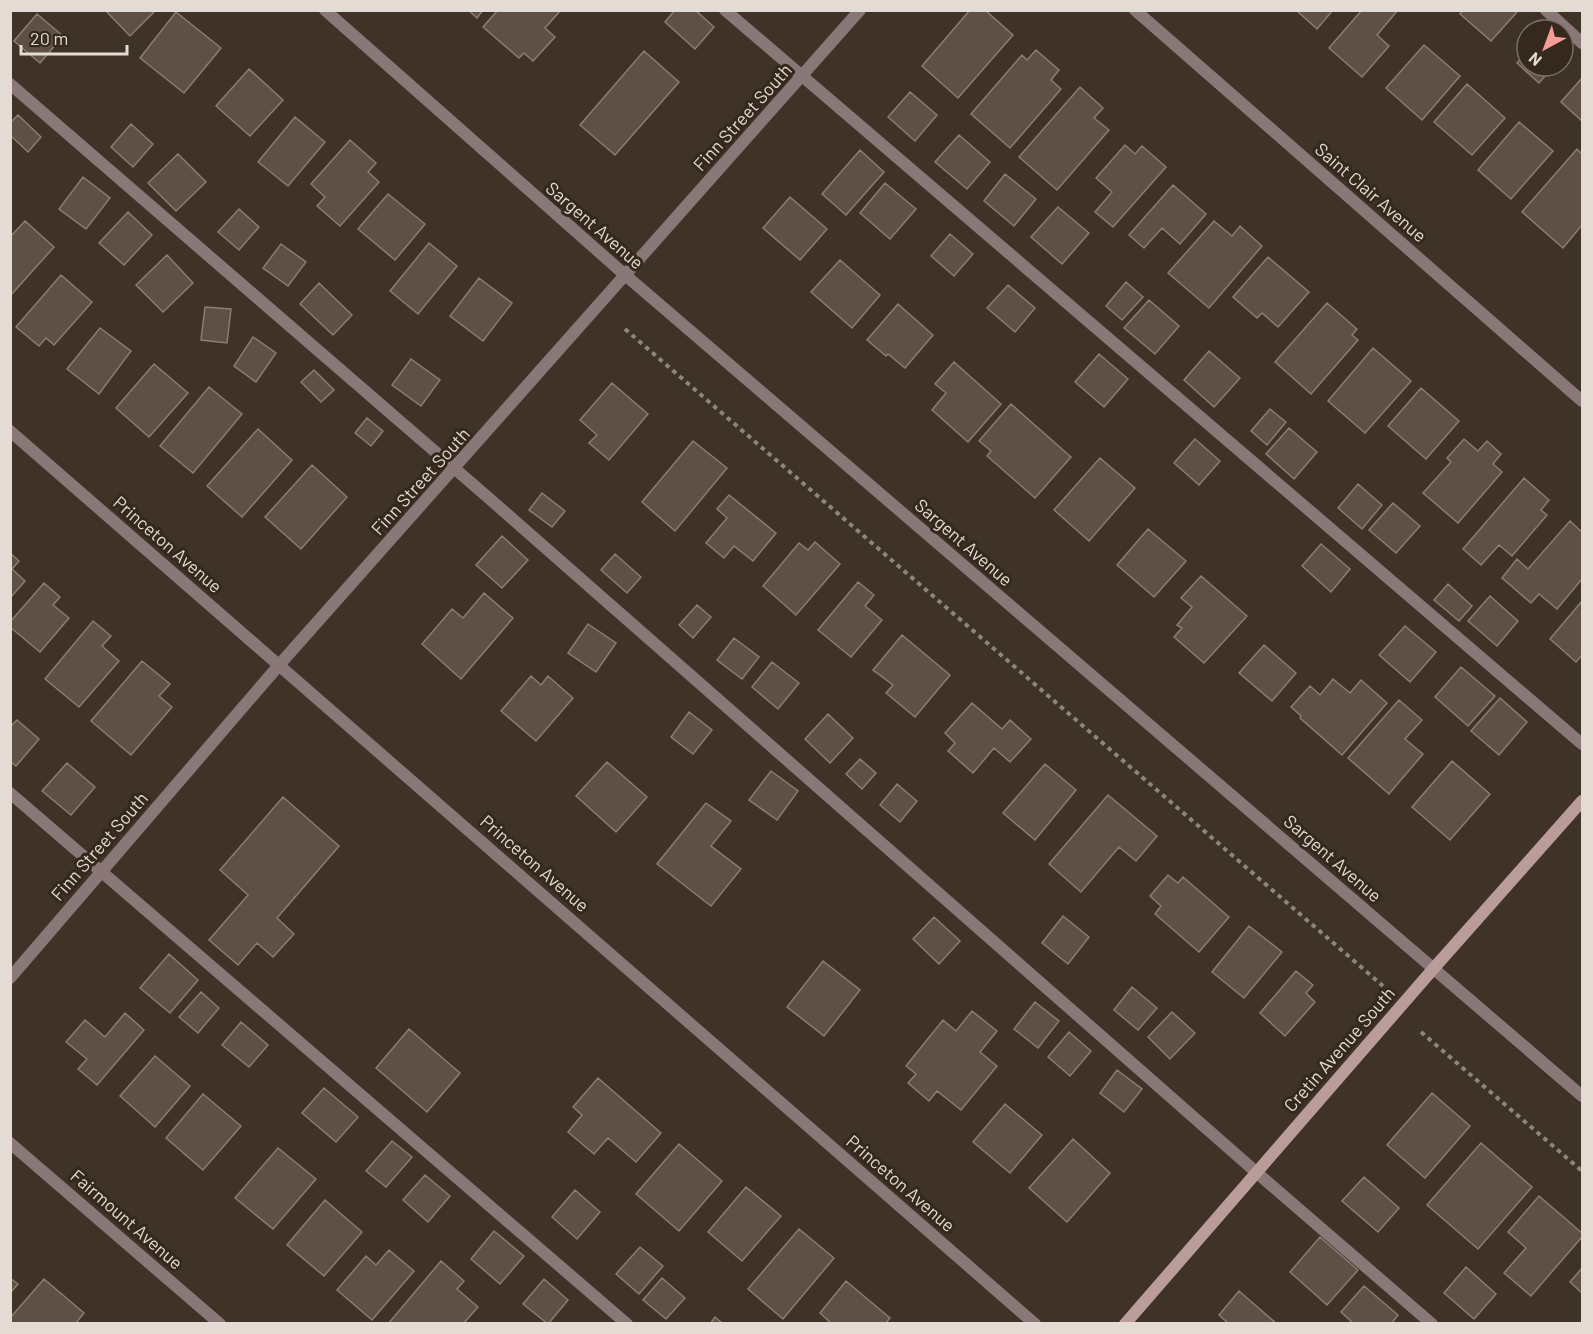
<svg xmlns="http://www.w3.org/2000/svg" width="1593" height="1334" viewBox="0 0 1593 1334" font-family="Barlow,sans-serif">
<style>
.building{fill:#5e5044;stroke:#8b7d6f;stroke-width:1.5}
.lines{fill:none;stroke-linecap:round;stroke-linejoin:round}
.path{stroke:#90857c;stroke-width:4;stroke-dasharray:4.5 4.5;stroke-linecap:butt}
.service{stroke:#8a7777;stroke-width:12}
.minor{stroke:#8a7777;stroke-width:12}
.tertiary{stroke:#8a7777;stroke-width:12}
.secondary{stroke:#ba9c9b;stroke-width:12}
.labels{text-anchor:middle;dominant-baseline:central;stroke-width:6;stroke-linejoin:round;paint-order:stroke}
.street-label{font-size:18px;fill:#e4dbd4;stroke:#35291d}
</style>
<rect width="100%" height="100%" fill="#3f3327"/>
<path class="building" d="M105 10H156L130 36Z
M468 10H483L477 18Z
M498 10H561L545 28 555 37 533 61 524 53 519 58 483 27Z
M675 10H695L714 27 695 49 665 22Z
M970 10H985L1013 35 958 98 922 66Z
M1296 10H1333L1317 29Z
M1362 10H1398L1377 35 1389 46 1362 77 1329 48Z
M1463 10H1515L1517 12 1491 41 1460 14Z
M176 12 221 48 184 93 140 58Z
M37 14 63 36 40 63 14 41Z
M1424 45 1460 76 1422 120 1386 88Z
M1036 50 1059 70 1051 80 1061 89 1010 148 971 114 1022 55 1027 60Z
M644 51 679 82 615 155 580 125Z
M1527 51V66H1554L1539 83 1517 63Z
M249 69 283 100 250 136 216 106Z
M1582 78V121L1561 102Z
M1467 84 1505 118 1472 155 1434 122Z
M1080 87 1103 108 1094 118 1109 130 1057 190 1019 157Z
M910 92 937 115 915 141 888 117Z
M18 115 41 137 28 152 10 135V123Z
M295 117 325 142 288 186 258 162Z
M1519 122 1553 151 1511 199 1478 170Z
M131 124 153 144 133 167 111 147Z
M959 135 990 162 967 189 935 162Z
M350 140 376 163 368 172 379 182 340 226 317 206 325 197 311 184Z
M1125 145 1135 154 1142 146 1166 167 1113 227 1095 212 1112 192 1096 178Z
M1577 149 1582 154V225L1563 248 1522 212Z
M860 150 884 172 846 215 822 194Z
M178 154 206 182 176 211 148 183Z
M1005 174 1036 199 1014 226 984 201Z
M83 177 110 198 86 229 59 209Z
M885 183 916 209 890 239 860 213Z
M1173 185 1206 214 1180 244 1162 228 1144 248 1129 235Z
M388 194 425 224 395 260 358 229Z
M790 197 827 229 800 260 763 228Z
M1058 207 1089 233 1062 264 1031 237Z
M239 209 259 227 239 250 218 232Z
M128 212 152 235 124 265 99 243Z
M25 221 54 247 10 296V237Z
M1214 221 1232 236 1240 226 1262 246 1209 308 1168 273Z
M950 234 973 254 954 276 931 256Z
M429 243 457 266 418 314 390 291Z
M281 244 306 262 288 286 263 268Z
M167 255 193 283 163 312 136 285Z
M1268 257 1309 292 1278 327 1262 313 1257 318 1233 297Z
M840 260 880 295 852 328 811 292Z
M61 275 92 302 54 345 46 338 39 346 16 327Z
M479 278 512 303 483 341 450 316Z
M1126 282 1143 297 1122 320 1106 306Z
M319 283 352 315 333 335 300 304Z
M1008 285 1035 308 1015 332 987 308Z
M1149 300 1179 326 1155 354 1124 328Z
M1327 303 1357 329 1352 335 1358 340 1311 394 1275 362Z
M898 304 933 335 905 368 888 354 886 356 867 340Z
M205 307 231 309 227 343 201 340Z
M100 328 131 351 99 394 67 369Z
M253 337 276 353 256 382 234 366Z
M1373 348 1411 381 1365 433 1328 401Z
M1209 351 1240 378 1214 407 1184 380Z
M1099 354 1128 379 1104 407 1075 382Z
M411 359 440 380 421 406 392 385Z
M954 362 1001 404 968 442 932 410 946 393 935 384Z
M154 364 188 393 149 437 116 408Z
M314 370 334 390 321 402 301 382Z
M612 383 648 414 609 460 589 443 597 435 580 420Z
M209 387 242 414 193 473 160 446Z
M1421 388 1459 421 1426 459 1388 426Z
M1011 404 1071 457 1035 498 987 456 991 451 979 441Z
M1270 409 1286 422 1267 445 1251 431Z
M367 418 383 431 371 446 355 433Z
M1289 428 1317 452 1294 479 1266 454Z
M258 429 292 460 242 517 207 486Z
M1195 439 1220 461 1199 485 1174 463Z
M1464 439 1478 451 1487 441 1501 454 1493 464 1502 472 1458 523 1423 493 1451 462 1447 458Z
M693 441 727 468 675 531 642 502Z
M1100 458 1135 488 1089 541 1054 510Z
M312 465 347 497 301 549 265 517Z
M1524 478 1549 500 1541 510 1547 515 1512 556 1499 545 1481 565 1463 549Z
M1358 484 1382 505 1362 529 1338 508Z
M542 493 565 511 552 527 529 510Z
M729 495 776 533 753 561 734 546 724 558 706 543 727 518 717 509Z
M1393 503 1420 526 1396 553 1369 530Z
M1570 521 1582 532V579L1557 609 1539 594 1531 603 1502 578 1517 559 1528 569Z
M1148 529 1186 561 1154 597 1117 565Z
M502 536 528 560 502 588 476 565Z
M815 542 840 564 796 615 763 586 799 543 808 550Z
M1321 544 1350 569 1331 592 1302 566Z
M10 553 19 561 12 569 25 581 10 598Z
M615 554 641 577 627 593 601 570Z
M1201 576 1247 616 1204 663 1174 637 1182 628 1177 625 1192 607 1181 598Z
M858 582 874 595 865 606 882 620 851 657 818 630Z
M44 583 60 597 53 605 69 618 40 652 10 627V622Z
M1448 584 1472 606 1459 621 1434 600Z
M484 593 513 618 461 679 422 644 452 609 463 618Z
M1490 596 1518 621 1497 646 1468 621Z
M1582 601V655L1576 662 1550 639Z
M697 605 711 617 693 638 679 625Z
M93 621 111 636 102 646 119 661 79 707 45 679Z
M588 624 616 643 596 672 568 653Z
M1405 626 1436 652 1410 682 1379 655Z
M902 635 950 675 915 717 886 693 893 685 873 670Z
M734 638 759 657 742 679 717 660Z
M1264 645 1296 673 1272 701 1239 673Z
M142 661 170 684 159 696 172 707 131 755 91 721Z
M772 662 799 683 778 709 752 687Z
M1461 667 1495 696 1468 726 1435 697Z
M531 676 541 685 548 676 573 698 536 741 501 711Z
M1333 679 1350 693 1361 680 1387 703 1342 755 1300 718 1301 716 1291 707 1310 686 1320 695Z
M1500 698 1527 722 1499 755 1471 731Z
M1399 700 1422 720 1405 739 1423 754 1389 794 1348 758Z
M972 703 1002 729 1010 720 1031 739 1010 762 994 748 973 773 948 751 955 743 945 733Z
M689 712 712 730 693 754 671 737Z
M828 714 853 738 830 763 805 739Z
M17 720 39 739 16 766 10 761V727Z
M860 759 876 773 862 789 846 774Z
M1452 761 1490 794 1450 840 1412 807Z
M607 762 647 797 616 832 576 796Z
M67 763 95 787 71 815 42 791Z
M1045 764 1076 790 1035 840 1003 813Z
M771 771 798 791 777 820 749 800Z
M897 784 917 801 900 822 880 805Z
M1108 795 1157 836 1136 861 1119 847 1081 892 1049 864Z
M283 797 339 846 277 918 294 934 273 957 257 943 238 965 209 940 248 895 220 870Z
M706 803 731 821 711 846 741 869 711 906 657 864Z
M1168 875 1178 883 1183 877 1229 917 1199 952 1155 914 1161 906 1150 896Z
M1063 916 1089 937 1068 964 1042 943Z
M934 917 960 941 939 964 913 939Z
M1249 926 1282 952 1244 998 1212 972Z
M169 954 198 980 170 1013 140 988Z
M823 961 860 990 824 1036 787 1007Z
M1296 971 1313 985 1306 993 1315 1002 1285 1036 1260 1013Z
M1132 987 1157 1008 1138 1030 1114 1010Z
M201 992 219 1008 198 1033 179 1017Z
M1035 1002 1059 1021 1038 1048 1014 1029Z
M972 1011 997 1031 980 1052 997 1066 961 1110 937 1091 929 1101 908 1083 916 1074 906 1066 943 1020 956 1031Z
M1172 1012 1195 1033 1170 1059 1148 1037Z
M125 1013 144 1030 97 1085 78 1069 87 1059 66 1042 85 1020 105 1037Z
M241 1022 268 1045 249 1067 222 1045Z
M409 1029 460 1073 427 1112 376 1068Z
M1069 1032 1091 1051 1070 1076 1048 1057Z
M155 1056 190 1086 155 1127 120 1096Z
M1117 1070 1142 1089 1124 1112 1100 1093Z
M598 1078 661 1133 636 1162 608 1138 594 1154 568 1132 582 1115 573 1107Z
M324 1088 358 1117 336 1142 302 1113Z
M1432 1093 1470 1126 1425 1178 1387 1145Z
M203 1094 241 1126 203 1170 166 1138Z
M1005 1104 1042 1135 1010 1173 973 1142Z
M1073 1139 1110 1173 1067 1222 1029 1188Z
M392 1141 412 1157 386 1187 366 1171Z
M1481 1143 1532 1187 1478 1249 1427 1205Z
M679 1144 722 1181 679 1231 636 1194Z
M278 1148 316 1179 273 1229 235 1198Z
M425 1175 450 1196 428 1222 403 1200Z
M1364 1177 1399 1208 1378 1232 1342 1201Z
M746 1187 781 1216 742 1261 708 1232Z
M575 1190 600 1212 577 1239 552 1217Z
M1539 1196 1582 1233V1237L1531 1296 1504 1273 1526 1248 1508 1232Z
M325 1200 362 1232 324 1276 287 1245Z
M799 1229 834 1258 783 1319 748 1289Z
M494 1231 524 1256 500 1284 471 1259Z
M1320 1237 1358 1270 1327 1305 1290 1272Z
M640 1247 663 1266 639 1294 616 1274Z
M389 1250 414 1271 372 1320 337 1290 366 1256 376 1265Z
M441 1261 464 1281 457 1289 478 1307 463 1324H388Z
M1466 1267 1496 1294 1474 1319 1444 1293Z
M1582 1268V1293L1570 1282Z
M10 1278 18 1284 10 1293Z
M662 1278 685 1298 666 1319 643 1300Z
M44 1279 84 1313 75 1324H10V1318Z
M544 1279 568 1300 548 1324 523 1304Z
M846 1281 890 1318 885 1324H832L820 1313Z
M1364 1286 1398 1315 1391 1324H1354L1341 1312Z
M1239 1291 1277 1324H1229L1219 1315Z
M715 1317 723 1324H710Z"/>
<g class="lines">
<path class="path" d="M625 329 1383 986
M1421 1032 1582 1171"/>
<path class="service" d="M725 10 1582 744
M1546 10 1582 43
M10 84 491 500 1256 1172 1432 1324
M10 793 627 1324"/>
<path class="minor" d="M325 10 624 274 1582 1096
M10 431 1035 1324
M10 978 280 664 860 10
M10 1143 220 1324"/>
<path class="tertiary" d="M1135 10 1582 401"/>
<path class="secondary" d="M1125 1324 1434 968 1582 801"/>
</g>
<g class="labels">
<g class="street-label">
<text transform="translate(742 117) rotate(-48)">Finn Street South</text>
<text transform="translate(1371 192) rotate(41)">Saint Clair Avenue</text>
<text transform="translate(595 225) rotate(41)">Sargent Avenue</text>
<text transform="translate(420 481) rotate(-48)">Finn Street South</text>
<text transform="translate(964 542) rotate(41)">Sargent Avenue</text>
<text transform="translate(168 544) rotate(41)">Princeton Avenue</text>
<text transform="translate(99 846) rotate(-49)">Finn Street South</text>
<text transform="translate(1333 858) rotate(41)">Sargent Avenue</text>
<text transform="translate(535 863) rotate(41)">Princeton Avenue</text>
<text transform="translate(1339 1049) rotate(-49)">Cretin Avenue South</text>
<text transform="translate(901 1183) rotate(41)">Princeton Avenue</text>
<text transform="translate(127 1219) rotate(41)">Fairmount Avenue</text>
</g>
</g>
<rect width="1593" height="1334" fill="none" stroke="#e4dbd4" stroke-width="24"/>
<g transform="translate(1545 48) rotate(221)"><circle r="28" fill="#35291d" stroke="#7b7066" stroke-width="1.5"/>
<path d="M0-4.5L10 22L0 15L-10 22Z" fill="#f59c95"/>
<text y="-9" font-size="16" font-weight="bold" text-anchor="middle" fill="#e4dbd4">N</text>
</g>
<path d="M21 45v9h106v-9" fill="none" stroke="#e4dbd4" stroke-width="3"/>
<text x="30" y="45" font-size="18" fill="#e4dbd4" stroke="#35291d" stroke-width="4.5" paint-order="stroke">20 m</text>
</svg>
